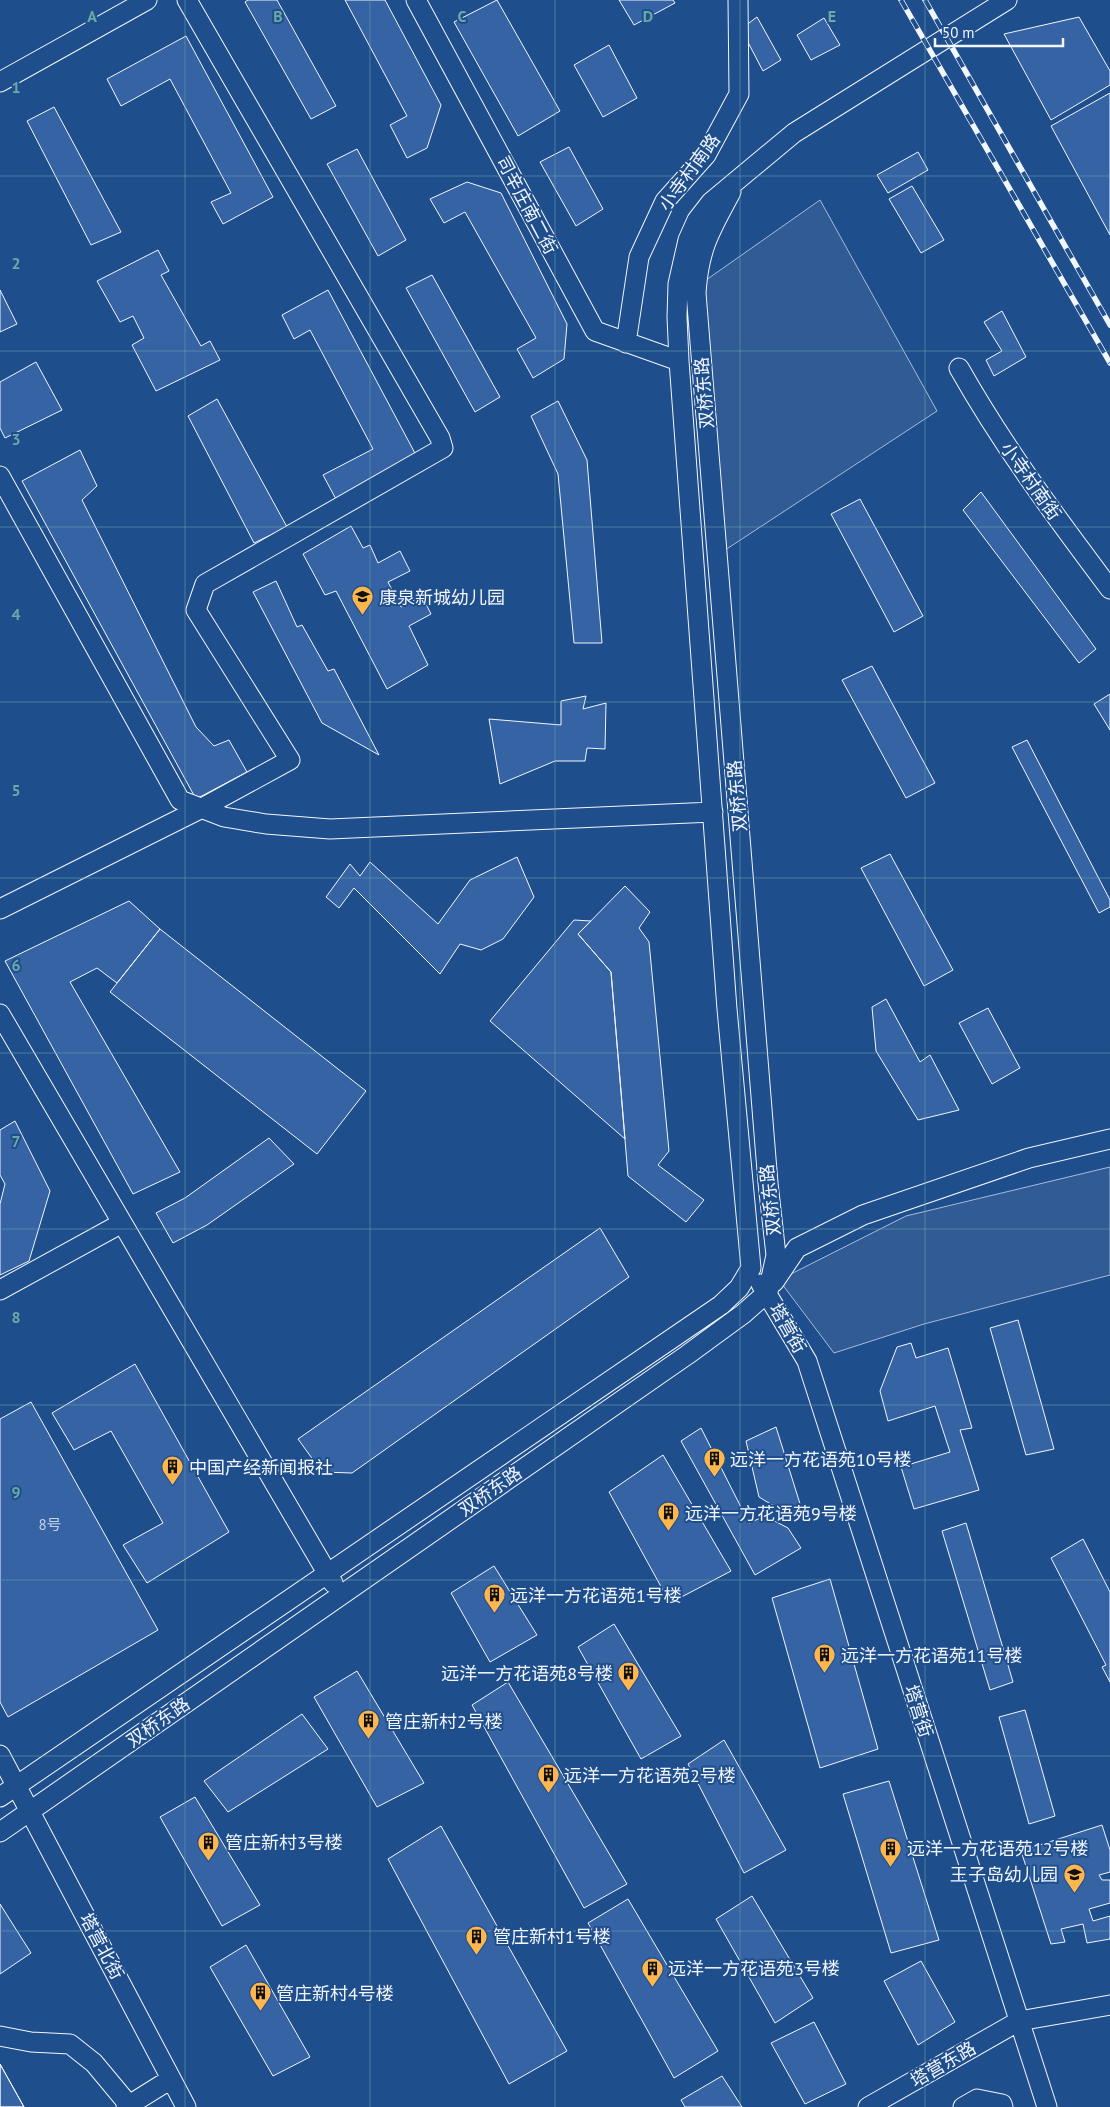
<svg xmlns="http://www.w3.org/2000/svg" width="1110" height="2107" viewBox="0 0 1110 2107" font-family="'PT Sans','Noto Sans SC',sans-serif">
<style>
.built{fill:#305b95;stroke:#a8bbd7}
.building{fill:#3563a3;stroke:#f2f6ff}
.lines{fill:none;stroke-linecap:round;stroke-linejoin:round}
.minor-casing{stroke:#f2f6ff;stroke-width:21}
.minor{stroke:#1f4e8c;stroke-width:19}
.rail-casing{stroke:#f2f6ff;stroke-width:5.5}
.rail{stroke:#1f4e8c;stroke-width:4;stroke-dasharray:11;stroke-linecap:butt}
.grid{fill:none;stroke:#6aa9a8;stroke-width:1;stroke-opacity:0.55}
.labels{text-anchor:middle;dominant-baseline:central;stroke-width:4;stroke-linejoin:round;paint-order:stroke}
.number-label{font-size:15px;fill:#c3d1e8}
.street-label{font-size:18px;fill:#f2f6ff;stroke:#1f4e8c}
.poi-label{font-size:18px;fill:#f2f6ff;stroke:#1f4e8c;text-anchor:start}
.grid-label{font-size:16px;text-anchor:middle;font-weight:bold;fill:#6aa9a8;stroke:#1f4e8c;stroke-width:4;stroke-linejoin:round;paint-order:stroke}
</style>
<rect width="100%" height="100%" fill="#1f4e8c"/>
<path class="built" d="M820 200 937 411 716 556 699 285Z
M1110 1167V1275L924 1324 834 1353 779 1280 906 1216Z"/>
<path class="building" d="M248 0H277L336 106 311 119 245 2Z
M345 0H385L441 105 427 148 407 158 390 125 407 116Z
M497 0 560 111 518 136 454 22Z
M619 0H673L675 3 634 25Z
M757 17 781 60 763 71 741 29Z
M1079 17 1110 71V85L1051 120 1004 34Z
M824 18 840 45 811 60 797 35Z
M186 36 273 197 223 224 211 202 231 193 170 79 121 106 107 79Z
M609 45 637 98 603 117 574 65Z
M1110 93V235L1051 126Z
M54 107 121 232 91 245 27 121Z
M569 147 603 209 576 226 540 162Z
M357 149 406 240 378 256 327 164Z
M918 152 928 170 888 193 877 175Z
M467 182 501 193 567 324 564 359 533 378 517 349 536 338 465 212 444 223 430 199Z
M912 186 944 240 921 253 889 199Z
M158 250 169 271 161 275 201 346 210 341 220 360 156 391 132 345 144 338 133 316 120 322 97 281Z
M432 275 500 397 475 412 406 288Z
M0 290 17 324 0 332Z
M328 290 417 457 337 501 323 475 373 449 310 330 294 339 282 315Z
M1002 311 1026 357 994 376 986 360 1002 351 984 322Z
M36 362 62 410 5 438 0 428V382Z
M217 399 287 527 254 543 188 416Z
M558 401 587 460 602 643H574L558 474 531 416Z
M80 450 97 486 82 500 196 727 214 746 229 740 247 772 196 799 22 481Z
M981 492 1096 649 1079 663 963 510Z
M860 499 923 616 894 632 831 514Z
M351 526 363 548 370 545 378 563 400 551 410 571 388 582 401 607 422 596 431 614 409 626 428 665 387 689 336 591 325 595 303 554Z
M276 581 297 627 302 625 328 671 334 669 379 755 322 723 253 592Z
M872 666 935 783 906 798 842 680Z
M1110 694V730L1094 704Z
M586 696 583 709 606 703 605 749 587 748 585 761H555L500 784 489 719 561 725V701Z
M1027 740 1110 900V907L1099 913 1012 747Z
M890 854 953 970 924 986 861 868Z
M517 857 534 897 503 939 481 950 460 944 440 974 354 888 339 908 326 897 350 864 360 876 370 862 438 924 470 880Z
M625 886 650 912 639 928 649 942 669 1151 658 1165 704 1200 686 1222 628 1176 611 972 578 934Z
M129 901 160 929 117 983 97 968 70 982 180 1172 133 1194 5 961Z
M574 920 591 921 578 934 611 972 625 1139 490 1021Z
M160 929 366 1091 317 1154 110 992Z
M886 999 920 1062 930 1055 959 1110 918 1120 876 1051 872 1007Z
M988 1008 1020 1068 992 1084 959 1023Z
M15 1121 50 1191 29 1261 0 1275V1204L5 1184 0 1175V1130Z
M269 1138 294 1164 207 1225 173 1243 156 1213 185 1198Z
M600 1228 629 1277 352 1473 322 1472 298 1439Z
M1018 1320 1054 1449 1026 1455 990 1328Z
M911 1343 916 1358 948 1348 972 1428 960 1430 979 1490 914 1509 901 1467 950 1452 935 1406 888 1421 880 1391 897 1347Z
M135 1364 229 1532 147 1583 123 1545 163 1523 111 1431 74 1450 52 1413Z
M31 1402 158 1630 8 1717 0 1702V1419Z
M776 1427 801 1507 789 1515 759 1497 746 1441Z
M701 1428 749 1523 765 1516 788 1528 801 1548 755 1575 681 1441Z
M663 1455 731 1571 670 1603 609 1492Z
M966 1523 1013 1682 990 1690 942 1531Z
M1083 1539 1110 1592V1682L1102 1667 1106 1665 1051 1558Z
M494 1566 537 1635 490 1662 451 1593Z
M830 1579 878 1749 820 1768 772 1598Z
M614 1624 681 1736 641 1759 578 1647Z
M357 1671 424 1783 377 1807 314 1697Z
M508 1682 627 1884 584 1908 472 1705Z
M1025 1710 1055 1816 1029 1824 999 1717Z
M302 1714 328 1749 228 1812 204 1781Z
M724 1740 786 1850 744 1873 688 1764Z
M889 1781 939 1940 891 1953 843 1794Z
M195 1797 260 1905 222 1926 160 1817Z
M1102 1825 1110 1850V1872L1099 1875 1102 1880H1110V1903L1089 1909 1093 1921 1110 1916V1939L1087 1943 1083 1924 1061 1929 1065 1942 1051 1944 1021 1851Z
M441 1826 567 2051 509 2084 388 1859Z
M752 1896 813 1998 775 2023 716 1919Z
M628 1899 718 2051 674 2078 588 1923Z
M0 1904 31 1953 0 1974Z
M246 1945 310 2057 273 2076 210 1967Z
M921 1961 955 2022 918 2045 884 1981Z
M814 2022 846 2084 805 2104 771 2043Z
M0 2064 24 2107H0Z
M0 2064 24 2107H0Z
M722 2076 742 2107H685L681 2100Z"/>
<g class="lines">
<defs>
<path id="minor" d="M416 0 595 331 679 361
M0 82 147 0
M626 343 639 257 665 201 706 155 739 94 738 0
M959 368C1003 446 1056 517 1110 589
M0 476 180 800 224 817 266 824 330 829 713 812
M0 909 202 808 290 760 196 610 205 584 443 448 440 438 187 0
M0 1014 333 1583
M774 1282 797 1248 863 1215 1029 1158 1110 1139
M761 1284 807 1361 1047 2107
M0 1290 122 1223
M0 1755 186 2107
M0 1797 721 1305 739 1288 751 1268 727 1009 679 361 677 317 678 284 688 240 697 220 711 202 794 133 1007 0
M0 1832 687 1355 743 1314 768 1292 776 1255 768 1183 696 293C699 248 710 231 731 192
M0 2036 31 2042 70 2044 94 2063 129 2105
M126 2107 171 2079
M868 2107 1019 2021 1110 2005
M963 2107 977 2099 1002 2104 1003 2107"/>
</defs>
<use href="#minor" class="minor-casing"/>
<use href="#minor" class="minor"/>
<defs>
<path id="rail" d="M901 0 1110 363
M925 0 1110 325"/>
</defs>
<use href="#rail" class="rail-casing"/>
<use href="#rail" class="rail"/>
</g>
<path class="grid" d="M185 0V2107M370 0V2107M555 0V2107M740 0V2107M925 0V2107M0 176H1110M0 351H1110M0 527H1110M0 702H1110M0 878H1110M0 1053H1110M0 1229H1110M0 1405H1110M0 1580H1110M0 1756H1110M0 1931H1110"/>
<defs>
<symbol id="school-pin" viewBox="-11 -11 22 30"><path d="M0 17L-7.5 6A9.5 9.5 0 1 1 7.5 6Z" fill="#ffb74d" stroke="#1f4e8c"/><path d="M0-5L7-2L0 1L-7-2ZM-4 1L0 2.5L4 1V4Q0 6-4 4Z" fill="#111"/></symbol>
<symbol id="building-pin" viewBox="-11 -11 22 30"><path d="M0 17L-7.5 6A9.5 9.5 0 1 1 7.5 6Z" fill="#ffb74d" stroke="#1f4e8c"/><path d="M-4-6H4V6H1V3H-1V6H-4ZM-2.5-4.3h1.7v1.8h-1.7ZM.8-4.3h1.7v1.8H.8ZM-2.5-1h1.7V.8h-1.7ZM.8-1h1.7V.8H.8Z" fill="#111"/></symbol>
</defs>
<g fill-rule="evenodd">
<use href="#school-pin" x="350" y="584" width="25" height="34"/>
<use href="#building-pin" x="702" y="1446" width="25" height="34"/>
<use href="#building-pin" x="160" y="1454" width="25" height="34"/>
<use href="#building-pin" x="656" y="1500" width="25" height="34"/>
<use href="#building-pin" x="482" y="1582" width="25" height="34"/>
<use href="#building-pin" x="812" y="1642" width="25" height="34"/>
<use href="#building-pin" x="616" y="1660" width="25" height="34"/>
<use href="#building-pin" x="356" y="1708" width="25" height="34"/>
<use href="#building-pin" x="536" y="1762" width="25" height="34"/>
<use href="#building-pin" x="196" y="1830" width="25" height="34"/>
<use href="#building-pin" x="878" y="1836" width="25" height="34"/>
<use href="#school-pin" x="1062" y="1862" width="25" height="34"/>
<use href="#building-pin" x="464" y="1924" width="25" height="34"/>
<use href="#building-pin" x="640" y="1956" width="25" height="34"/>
<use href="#building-pin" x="248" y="1980" width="25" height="34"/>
</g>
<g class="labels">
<g class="number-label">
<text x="50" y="1524">8号</text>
</g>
<g class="street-label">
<text transform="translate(689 172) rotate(-54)">小寺村南路</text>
<text transform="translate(527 205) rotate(62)">司辛庄南二街</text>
<text transform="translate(704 393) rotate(-95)">双桥东路</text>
<text transform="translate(1031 481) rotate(55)">小寺村南街</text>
<text transform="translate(737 796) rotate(-95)">双桥东路</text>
<text transform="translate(770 1200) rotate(-96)">双桥东路</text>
<text transform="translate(788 1328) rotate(60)">塔营街</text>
<text transform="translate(490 1491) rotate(-35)">双桥东路</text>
<text transform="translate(919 1711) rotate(72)">塔营街</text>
<text transform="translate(158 1722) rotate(-35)">双桥东路</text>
<text transform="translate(102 1946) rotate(62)">塔营北街</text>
<text transform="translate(943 2064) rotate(-30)">塔营东路</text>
</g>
<g class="poi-label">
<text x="379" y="597">康泉新城幼儿园</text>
<text x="730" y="1459">远洋一方花语苑10号楼</text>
<text x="189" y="1467">中国产经新闻报社</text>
<text x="685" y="1513">远洋一方花语苑9号楼</text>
<text x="510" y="1595">远洋一方花语苑1号楼</text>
<text x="841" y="1655">远洋一方花语苑11号楼</text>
<text x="613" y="1673" text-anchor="end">远洋一方花语苑8号楼</text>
<text x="385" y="1721">管庄新村2号楼</text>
<text x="564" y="1775">远洋一方花语苑2号楼</text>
<text x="225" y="1842">管庄新村3号楼</text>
<text x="907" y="1848">远洋一方花语苑12号楼</text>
<text x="1058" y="1874" text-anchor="end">王子岛幼儿园</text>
<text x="493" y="1936">管庄新村1号楼</text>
<text x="668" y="1968">远洋一方花语苑3号楼</text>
<text x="276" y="1993">管庄新村4号楼</text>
</g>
</g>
<g class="grid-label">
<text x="92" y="22">A</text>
<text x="278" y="22">B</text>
<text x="462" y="22">C</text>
<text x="648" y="22">D</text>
<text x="832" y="22">E</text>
<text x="16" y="93">1</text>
<text x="16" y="269">2</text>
<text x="16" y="445">3</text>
<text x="16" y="620">4</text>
<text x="16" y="796">5</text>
<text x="16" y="971">6</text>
<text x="16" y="1147">7</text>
<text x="16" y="1323">8</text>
<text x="16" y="1498">9</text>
</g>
<path d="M935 38v8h128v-8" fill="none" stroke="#f2f6ff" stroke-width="2.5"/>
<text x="942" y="38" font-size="15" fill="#f2f6ff" stroke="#1f4e8c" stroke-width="4" paint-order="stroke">50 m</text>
</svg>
